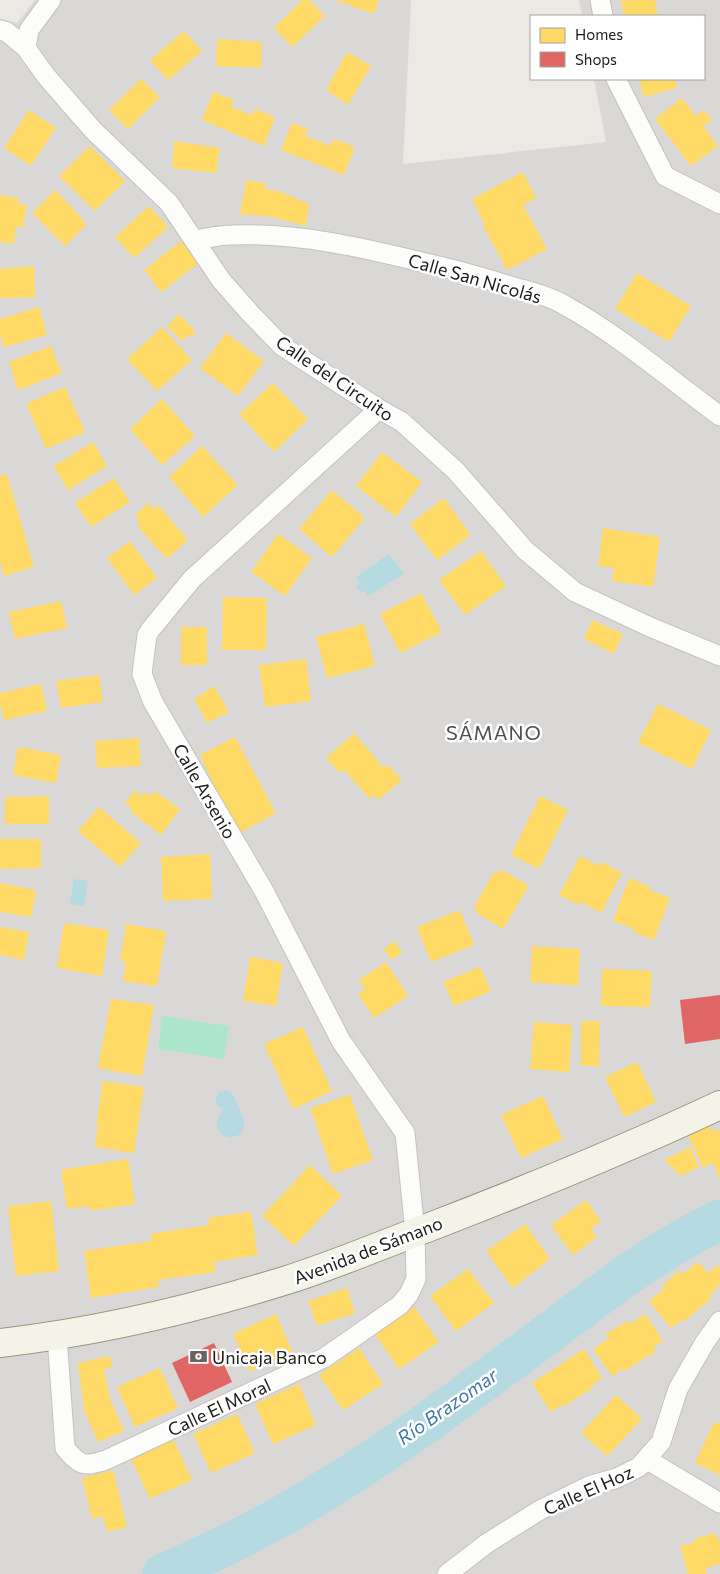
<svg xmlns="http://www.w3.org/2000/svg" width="720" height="1574" viewBox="0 0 720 1574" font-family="Commissioner,sans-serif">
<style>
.residential{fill:#dad8d6}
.pitch{fill:#ace6cb}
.water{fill:#b5dae1}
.homes{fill:#ffd966}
.shops{fill:#e06666}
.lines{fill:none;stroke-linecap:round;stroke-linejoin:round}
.river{stroke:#b5dae1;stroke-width:41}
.street-casing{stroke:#c4c2c0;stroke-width:21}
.secondary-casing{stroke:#95957c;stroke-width:30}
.street{stroke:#fcfcfb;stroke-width:19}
.secondary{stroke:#f3f3e8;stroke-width:28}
.labels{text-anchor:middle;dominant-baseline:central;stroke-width:5;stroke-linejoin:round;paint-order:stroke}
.street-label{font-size:18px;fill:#1c1c1c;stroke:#fff}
.poi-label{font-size:18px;fill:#1c1c1c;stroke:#fff;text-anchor:start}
.water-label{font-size:19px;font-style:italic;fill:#4079aa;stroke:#fff}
.quarter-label{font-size:20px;letter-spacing:1px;fill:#4f4f4f;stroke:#fff}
</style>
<rect width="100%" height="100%" fill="#ece9e4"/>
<path class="residential" d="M35 0H411L403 164 606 142 594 79H704V16H582L579 0H720V1574H0V18L17 23Z"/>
<path class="pitch" d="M162 1016 229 1026 224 1059 158 1049Z"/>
<path class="water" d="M389 554 404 574 368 596 365 591 362 592 357 588 359 581 356 577Z
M74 879 88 881 84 906 70 904Z
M226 1090 232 1093 244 1119C248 1142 217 1143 217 1123 217 1118 221 1114 223 1109L216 1104V1098L218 1093Z"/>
<path class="homes" d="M302 0H309L325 16 292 47 274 28Z
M335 0H379L374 14Z
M621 0H655L658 16H624Z
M184 31 202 51 168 80 150 60Z
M217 39 262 42 261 68 216 66Z
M347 52 371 66 348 105 326 90Z
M141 79 160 97 128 129 109 110Z
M639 79H675L677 88 644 97Z
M213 92 234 100 231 107 252 115 255 109 275 117 264 146 202 120Z
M682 98 696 116 704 110 712 120 703 126 718 146 691 166 655 119Z
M29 110 56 128 31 166 4 148Z
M292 123 308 129 305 136 331 146 334 139 355 147 344 175 281 150Z
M174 141 220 148 216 173 172 168Z
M90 146 125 181 95 211 59 176Z
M523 172 536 198 523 205 547 249 507 270 483 226 485 225 472 199Z
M246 180 266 183 265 189 279 191 309 204 306 226 272 217 240 214Z
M55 190 83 219 82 221 86 225 65 246 32 213Z
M0 195 19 198 18 204 27 205 23 228 16 226 14 244 0 242Z
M149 206 168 227 134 258 115 237Z
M181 241 190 253 194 249 203 260 161 292 144 270Z
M34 266 35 297 0 298V269Z
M637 273 691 306 669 342 615 309Z
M39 307 47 335 4 347 0 335V319Z
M179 314 196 332 191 337 189 335 182 341 167 326Z
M162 327 192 360 157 391 127 359Z
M226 333 264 361 238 396 200 368Z
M51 346 62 373 18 390 9 362Z
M273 383 308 419 274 452 239 414Z
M65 387 85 432 46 449 26 404Z
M162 399 195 436 162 465 130 429Z
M93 442 107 466 68 490 54 466Z
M202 446 238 485 203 517 169 477Z
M382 452 422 482 396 517 356 486Z
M7 474 34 567 4 576 0 561V476Z
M114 478 130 502 91 527 75 503Z
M332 490 365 518 332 557 299 529Z
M444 498 471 535 437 560 410 524Z
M148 503 153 509 158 505 188 540 167 559 138 527 140 525 137 522 140 520 135 515Z
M603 528 660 537 653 587 612 581 614 568 598 566Z
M278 534 312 558 285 596 251 572Z
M130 541 157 578 134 595 107 558Z
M481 551 506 586 465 615 439 580Z
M421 593 442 632 400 653 380 614Z
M223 597 267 598 266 650H222Z
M61 601 67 628 15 639 9 612Z
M592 620 623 634 614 654 584 639Z
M364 624 375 666 327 678 316 637Z
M181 627H207V665H181Z
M306 659 311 701 265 707 259 665Z
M99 675 103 702 61 708 56 681Z
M41 684 47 711 4 720 0 704V693Z
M214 686 229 712 207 723 194 699Z
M658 704 711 730 692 769 638 743Z
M354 733 384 768 388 765 402 780 378 800 374 795 370 799 344 770 340 773 326 758Z
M235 737 276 813 240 833 215 788 200 755Z
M139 738 141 766 97 768 95 741Z
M18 747 61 755 56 783 13 775Z
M135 790 141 796 144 792 151 796 155 791 180 809 161 835 130 811 132 808 125 803Z
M49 796V824H5V797Z
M540 796 568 810 539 869 511 855Z
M99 807 141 843 120 867 78 831Z
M0 839H41V868L0 869Z
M210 854 212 899 163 901 161 857Z
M580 856 600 866 602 862 622 873 601 913 581 902 579 905 559 895Z
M499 870 503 872 504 871 529 886 503 929 475 912 477 908 474 907 494 872 496 874Z
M629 878 650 887 649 890 670 898 654 940 633 932 634 929 613 921Z
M0 883 36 890 31 917 0 912Z
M460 910 474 945 431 962 417 927Z
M64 923 109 930 102 976 57 968Z
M126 924 166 931 157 986 123 981 126 961H120Z
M0 927 29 932 24 960 0 955Z
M395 941 402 953 391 960 384 949Z
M532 946 580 949 578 986 530 982Z
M250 957 283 963 276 1006 243 1001Z
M386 962 408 996 374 1018 358 994 365 989 359 980Z
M480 967 491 991 454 1006 443 982Z
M602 969 652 971 650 1007 601 1006Z
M111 999 154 1005 142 1076 98 1068Z
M581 1021H600L599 1066H581Z
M534 1022 572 1025 569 1072 530 1069Z
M303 1027 332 1091 293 1109 264 1044Z
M637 1062 656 1102 624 1117 605 1077Z
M103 1081 144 1087 134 1153 95 1147 98 1125 96 1126Z
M350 1095 373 1160 333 1174 310 1108Z
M543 1096 563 1139 521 1158 501 1115Z
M709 1119 711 1131 720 1130V1181L713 1162 703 1168 686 1131Z
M690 1147 699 1167 681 1176 664 1160Z
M128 1159 135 1204 90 1211 89 1206 67 1209 61 1170Z
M310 1165 342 1196 294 1246 262 1216Z
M586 1200 601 1221 591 1229 597 1237 573 1255 551 1225Z
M51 1201 59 1271 16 1276 8 1206Z
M251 1212 258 1255 214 1262 216 1272 158 1280 159 1287 91 1298 84 1251 152 1241 150 1234 209 1225 208 1218Z
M525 1224 550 1259 513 1288 486 1251Z
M698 1262 708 1273 717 1265 720 1268V1283L718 1285 719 1287 709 1296 711 1299 683 1322 682 1320 671 1328 649 1301 664 1289 662 1286 680 1270 683 1274Z
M468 1269 494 1303 456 1331 430 1296Z
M347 1288 355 1313 317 1326 308 1301Z
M414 1307 439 1342 399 1369 375 1334Z
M276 1314 293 1353 250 1372 233 1334Z
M645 1314 663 1341 653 1347 656 1351 625 1371 623 1369 612 1376 593 1349 609 1338 606 1334 627 1321 629 1324Z
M359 1348 383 1384 343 1410 319 1375Z
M584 1349 602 1378 592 1385 594 1387 563 1407 562 1405 551 1412 532 1383Z
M110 1356 113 1367 104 1369 110 1399 124 1431 98 1442 84 1410 78 1363Z
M160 1368 178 1408 135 1427 117 1387Z
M299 1384 316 1425 273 1444 255 1404Z
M616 1395 642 1419 607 1456 581 1433Z
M237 1414 255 1453 211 1473 193 1434Z
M714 1422 720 1424V1475L695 1463Z
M173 1439 192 1480 150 1499 131 1459Z
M113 1470 127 1527 107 1532 103 1516 92 1519 82 1478Z
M716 1533 718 1541H720V1564L705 1568 707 1574H688L680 1546 694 1543 693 1539Z"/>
<path class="shops" d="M720 995V1039L685 1044 680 1000Z
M214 1343 232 1382 190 1402 172 1363Z"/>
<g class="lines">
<path class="river" d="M163 1574C219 1550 275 1522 327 1489 396 1447 461 1398 526 1350 589 1304 649 1253 720 1220"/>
<defs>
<path id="street" d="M600 0 603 16
M0 30 7 32 26 48 46 76 93 130 169 203 221 280 249 312 282 346 379 409 402 422 456 471 525 550 575 592 650 627 720 656
M26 48 29 30 51 0
M616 79 665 176 720 204
M195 240C207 238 220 235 232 235 307 232 379 252 451 269 473 275 495 281 517 288 533 292 552 297 566 306 622 337 669 379 720 416
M57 1336 65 1448C80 1466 84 1467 106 1460L324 1358 400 1305 409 1294 416 1279 415 1232 405 1133 341 1041 264 891 153 702 142 674 147 635 151 629 192 579 379 409
M646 1459 720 1503
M447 1574 486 1544 540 1510 589 1486 617 1478 639 1467 661 1442 678 1389 705 1342 720 1321"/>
<path id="secondary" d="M0 1343C97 1332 194 1309 287 1280 335 1265 381 1245 427 1228 526 1190 624 1150 720 1105"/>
</defs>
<use href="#street" class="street-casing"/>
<use href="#secondary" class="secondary-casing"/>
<use href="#street" class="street"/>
<use href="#secondary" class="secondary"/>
</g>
<defs>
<symbol id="bank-bare" viewBox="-9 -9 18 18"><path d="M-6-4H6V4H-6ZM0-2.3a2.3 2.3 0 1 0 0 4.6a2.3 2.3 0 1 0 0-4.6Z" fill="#656462" stroke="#fff" stroke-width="2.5" paint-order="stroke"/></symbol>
</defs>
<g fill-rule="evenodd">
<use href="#bank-bare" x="186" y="1344" width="25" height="25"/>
</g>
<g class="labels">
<g class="street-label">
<text transform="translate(475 278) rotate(16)">Calle San Nicolás</text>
<text transform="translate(335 378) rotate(34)">Calle del Circuito</text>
<text transform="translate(205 791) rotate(60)">Calle Arsenio</text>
<text transform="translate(368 1250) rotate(-21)">Avenida de Sámano</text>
<text transform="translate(219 1407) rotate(-25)">Calle El Moral</text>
<text transform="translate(588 1490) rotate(-24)">Calle El Hoz</text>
</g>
<g class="poi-label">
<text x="212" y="1357">Unicaja Banco</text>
</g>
<g class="water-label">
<text transform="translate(447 1406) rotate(-35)">Río Brazomar</text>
</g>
<g class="quarter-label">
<text x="494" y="732">SÁMANO</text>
</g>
</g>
<rect x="530" y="15" width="175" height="65" fill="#ffffff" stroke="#a4a4a4"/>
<rect x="540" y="28" width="25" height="15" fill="#ffd966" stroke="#a4a4a4"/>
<text x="575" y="40" font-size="15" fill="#1c1c1c">Homes</text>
<rect x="540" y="52" width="25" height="15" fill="#e06666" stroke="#a4a4a4"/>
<text x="575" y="65" font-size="15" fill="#1c1c1c">Shops</text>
</svg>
